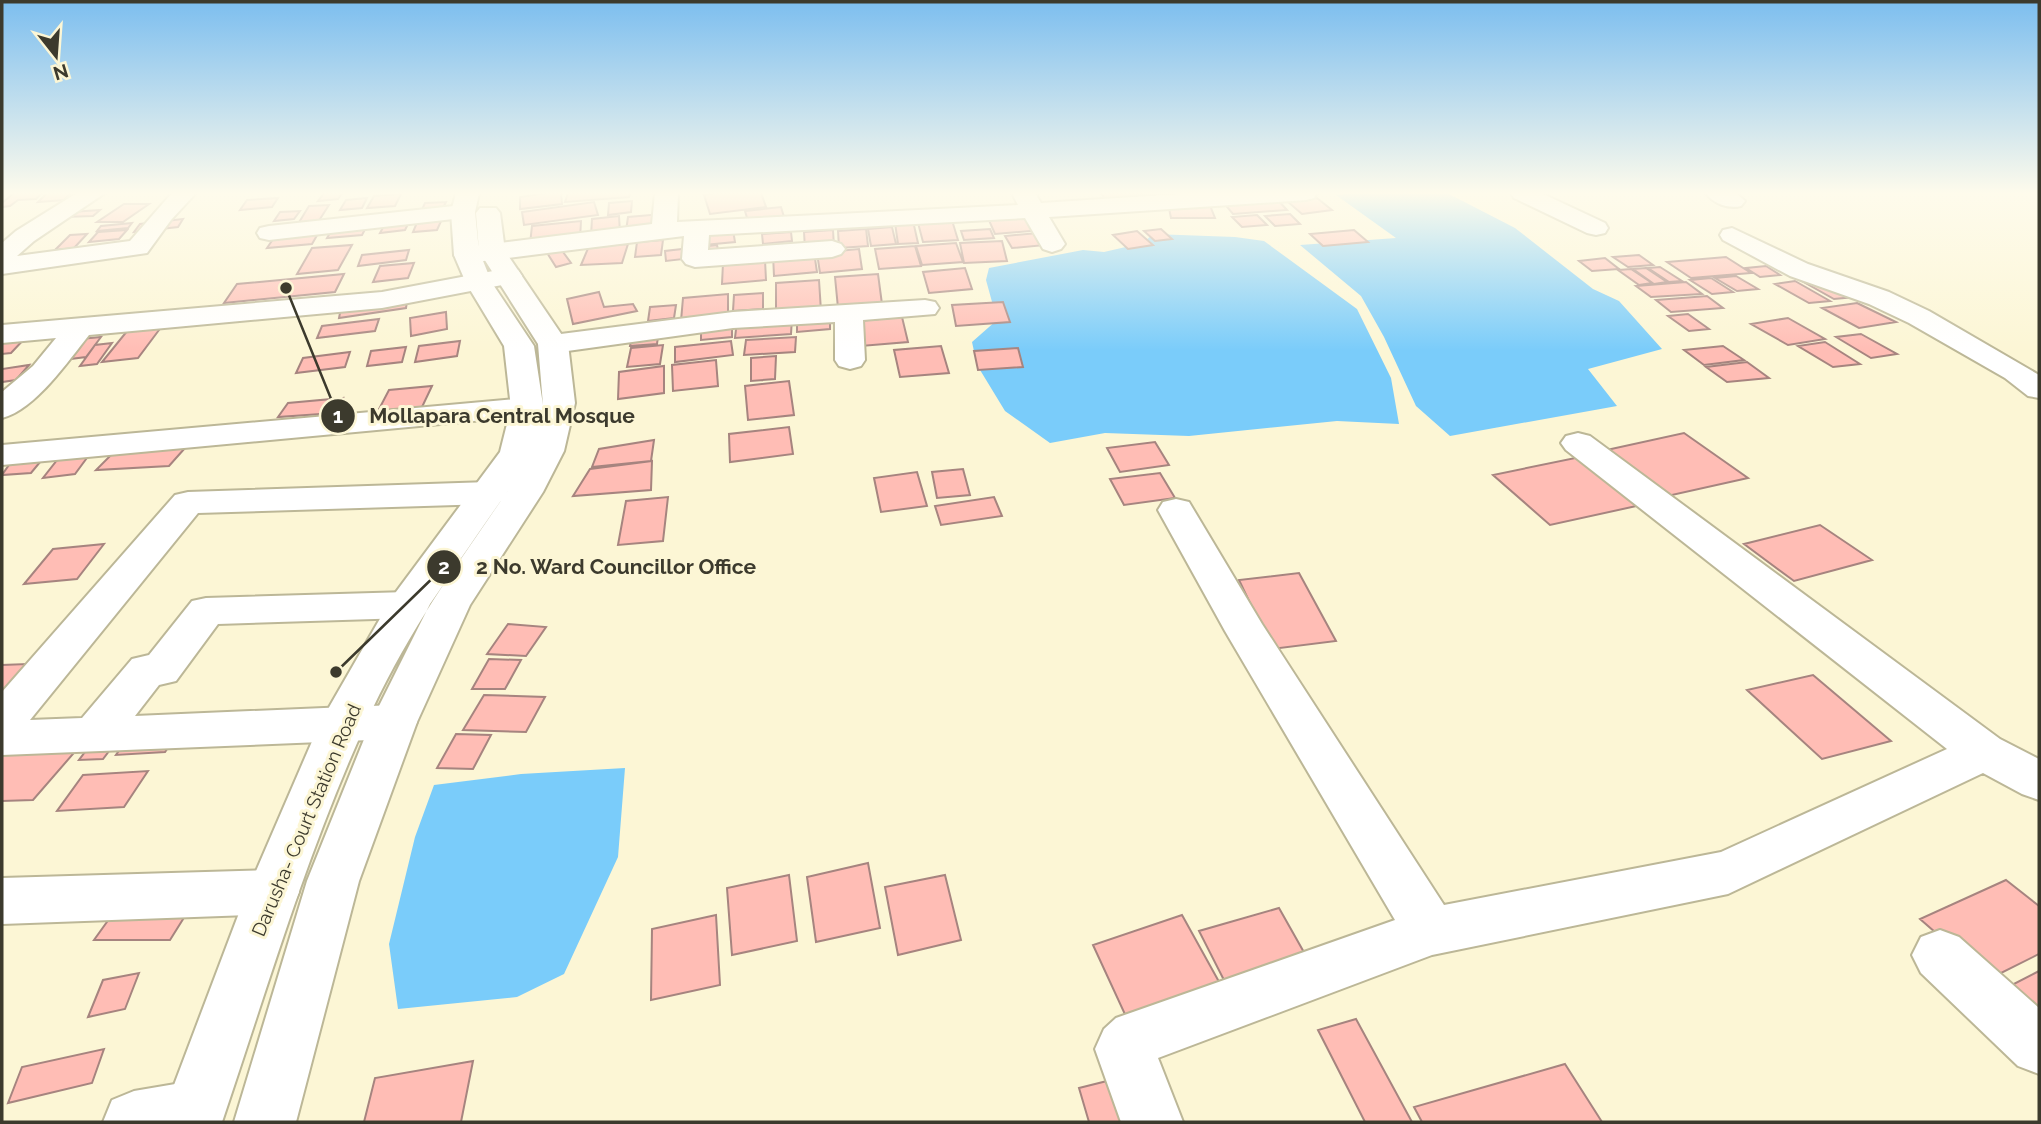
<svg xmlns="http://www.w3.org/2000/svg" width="2041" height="1124" viewBox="0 0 2041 1124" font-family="Raleway,sans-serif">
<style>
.water{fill:#7accfa}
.building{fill:#ffbdb5;stroke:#a6847f;stroke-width:2}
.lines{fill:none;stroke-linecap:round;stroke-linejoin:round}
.minor-casing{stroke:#bcb797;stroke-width:4}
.tertiary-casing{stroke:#bcb797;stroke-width:4}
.minor{fill:#fff;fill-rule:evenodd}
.tertiary{fill:#fff;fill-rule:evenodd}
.labels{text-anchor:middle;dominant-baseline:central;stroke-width:6;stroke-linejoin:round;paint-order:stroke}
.street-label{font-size:19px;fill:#3c3a2d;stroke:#fcf6d5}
.leader{fill:none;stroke:#3c3a2d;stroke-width:2.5}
.callout-dot{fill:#3c3a2d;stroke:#fcf6d5;stroke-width:2.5}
.mark-label{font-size:21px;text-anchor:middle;font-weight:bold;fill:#fff}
.callout-label{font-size:21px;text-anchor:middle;font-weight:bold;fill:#3c3a2d;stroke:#fcf6d5;stroke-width:6;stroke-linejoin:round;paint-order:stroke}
</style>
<rect width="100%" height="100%" fill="#fcf6d5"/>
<path class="water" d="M1353 193H1447L1515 228 1593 289 1619 301 1662 349 1588 369 1617 406 1450 436 1416 406 1384 337 1361 296 1300 245 1396 238 1336 195Z
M1153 234 1235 237 1264 241 1357 309 1391 378 1399 424 1337 421 1189 436 1105 433 1050 443 1005 411 977 365 972 342 997 320 986 280 989 268 1083 250 1104 252 1143 243Z
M625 768 618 857 564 974 517 997 398 1009 389 944 415 837 434 785 521 774Z"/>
<path class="building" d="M14 193H42L36 199 18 200 10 206 2 207V203Z
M47 193H71L64 200 38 202Z
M324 193H342L338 199 318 201Z
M547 193H561L562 204 520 209V197Z
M568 193H630L629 197 565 202Z
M715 193H761L766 207 710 214 704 195Z
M1101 193H1143L1149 202 1109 205Z
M401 194 395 206 367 208 374 196Z
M278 198 272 207 240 210 247 200Z
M367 198 362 208 340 210 346 200Z
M1276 198 1287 210 1233 214 1223 202Z
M1317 198 1332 210 1302 214 1287 201Z
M632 201 631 212 608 215 609 203Z
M446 202 441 212 420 214 425 203Z
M594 202 598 215 524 225 522 212Z
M1168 203H1209L1215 218H1171Z
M124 204H149L123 222H97Z
M329 205 318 222 298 224 309 206Z
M781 207 784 217 748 221 745 211Z
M100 210 93 216 65 217 71 212Z
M300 211 294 219 274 221 280 212Z
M662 214 661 228 626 231 628 217Z
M1290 214 1300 224 1275 226 1265 216Z
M1034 215 1042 230 995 234 988 218Z
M1257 215 1267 225 1242 227 1232 217Z
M619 216 620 233 591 236 592 219Z
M951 217 958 240 923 242 917 219Z
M371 218 362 235 327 238 337 221Z
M411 218 405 230 380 233 387 220Z
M183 219 178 227 134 232 140 224Z
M442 219 437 230 413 232 418 220Z
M581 221 580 239 530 244 532 226Z
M913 221 918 243 898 244 895 223Z
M132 223 128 228 97 231 101 226Z
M323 225 312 244 267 248 280 229Z
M892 227 896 244 871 246 868 229Z
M866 229 868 246 839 248 838 231Z
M990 229 994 238 964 240 961 231Z
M1161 229 1172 239 1155 241 1144 231Z
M127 230 119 239 89 242 98 232Z
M733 230 735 242 704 245 703 233Z
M833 230 834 247 805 249 804 232Z
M1354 230 1368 242 1323 246 1310 234Z
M1137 231 1153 245 1128 249 1113 235Z
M791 232 792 241 763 244 762 234Z
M1049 232 1056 244 1012 248 1005 236Z
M87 234 74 248 55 250 70 235Z
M663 240 661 255 635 257 637 242Z
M1002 241 1007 261 964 263 960 243Z
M956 243 963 262 922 265 916 246Z
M628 244 622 263 581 265 589 246Z
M352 245 338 270 297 274 312 248Z
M558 245 571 263 556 267 544 248Z
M717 245 719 255 666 261 665 251Z
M915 246 921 266 879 269 875 249Z
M859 249 862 269 820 273 817 253Z
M409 250 406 260 358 266 362 255Z
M814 252 817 272 774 276 773 255Z
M1639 255 1653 265 1628 267 1613 257Z
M1726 257 1751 273 1691 278 1667 262Z
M1605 258 1619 269 1592 271 1579 261Z
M765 260 766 280 722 284 723 263Z
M414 263 408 278 373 282 380 266Z
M1766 266 1780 275 1760 277 1746 268Z
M1660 267 1682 281 1669 282 1648 268Z
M965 268 972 289 929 293 923 272Z
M1646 268 1667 282 1654 284 1633 269Z
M1631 269 1652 283 1639 285 1618 270Z
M344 274 335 292 224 303 237 284Z
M878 274 882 304 838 308 835 277Z
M1736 276 1758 289 1737 291 1715 278Z
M1711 278 1733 292 1712 294 1690 280Z
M1820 278 1855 297 1834 299 1800 280Z
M819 280 821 311 776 315V283Z
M1795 281 1830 301 1809 303 1775 284Z
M1686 282 1702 294 1651 297 1636 286Z
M599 292 604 307 633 304 637 311 573 324 567 299Z
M763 293V309L733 311 734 295Z
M408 294 406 308 339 318 342 303Z
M728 294V317L681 321 683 298Z
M1707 296 1723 308 1671 312 1656 300Z
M1003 302 1010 322 956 326 952 305Z
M1857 303 1896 322 1859 328 1822 308Z
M676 305 674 318 648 321 650 307Z
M446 312 447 329 411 336 410 318Z
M830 313V329L797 332V315Z
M1688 314 1709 329 1689 331 1668 316Z
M902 317 908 342 861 346 857 321Z
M792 318 791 334 735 338 737 321Z
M1788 318 1825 339 1788 345 1751 324Z
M379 319 375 331 317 338 322 326Z
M165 322 138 358 102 362 132 325Z
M732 323V337L701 340V326Z
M659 329 657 344 630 346 633 331Z
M1861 334 1897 354 1871 358 1836 337Z
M27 336 11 353 2 354V339Z
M101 337 86 357 55 361 70 340Z
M796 337 795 352 744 355 746 340Z
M460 341 457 356 415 362 419 346Z
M731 341 733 355 675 362V347Z
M1825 342 1860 364 1833 367 1798 346Z
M112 343 97 364 80 366 95 345Z
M663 345 660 364 627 367 631 348Z
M941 346 949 373 900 377 894 350Z
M1723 346 1744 360 1704 365 1684 350Z
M406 347 402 362 367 366 371 351Z
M1018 348 1023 367 978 370 974 351Z
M350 352 345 367 296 373 303 358Z
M776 356 775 379 751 381V358Z
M716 360 718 386 673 391 672 365Z
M1747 362 1769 378 1727 382 1706 367Z
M29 365 16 380 2 382V369Z
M664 366V393L618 399 619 372Z
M789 381 794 415 748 420 745 386Z
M432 386 422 407 378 411 389 390Z
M343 398 335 413 278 417 288 403Z
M789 427 793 454 730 462 729 434Z
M1684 433 1748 478 1663 497 1602 451Z
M193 439 169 466 96 470 123 443Z
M654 440 651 461 592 467 599 449Z
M1155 442 1169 465 1120 472 1107 448Z
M95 447 75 474 43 478 65 450Z
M50 450 31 473 2 475 18 452Z
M1580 457 1641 505 1550 525 1493 475Z
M652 461 651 490 573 496 590 469Z
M963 469 970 495 937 498 932 472Z
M917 472 927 506 881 512 874 478Z
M1160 473 1175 498 1124 505 1110 479Z
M668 497 663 541 618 545 626 501Z
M994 497 1002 516 941 525 935 506Z
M1820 525 1872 560 1794 581 1744 544Z
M104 544 77 579 24 584 53 549Z
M1299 573 1336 641 1272 649 1239 580Z
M508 624 546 627 526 656 487 654Z
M489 659 521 660 505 689H472Z
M27 664 2 692V665Z
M1813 675 1891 741 1822 759 1747 690Z
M484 695 545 697 526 732 463 730Z
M181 729 165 752 116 755 132 732Z
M125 730 103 759 79 760 100 732Z
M10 732H92L33 800 2 801V741Z
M456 734 491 735 473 769 437 768Z
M148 771 124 807 57 811 83 775Z
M868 863 880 928 816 942 807 877Z
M789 875 797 941 732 955 727 888Z
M945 875 961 940 898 955 885 887Z
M2006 880 2039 906V954L1989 979 1920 919Z
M117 908H190L170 940H94Z
M1279 908 1310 963 1228 988 1199 931Z
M716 915 720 985 651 1000 652 929Z
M1182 915 1223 989 1129 1023 1093 945Z
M2039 971V1016L2006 988Z
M139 973 125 1009 88 1017 103 980Z
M1356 1019 1412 1122H1365L1318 1030Z
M104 1049 92 1083 8 1103 22 1067Z
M473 1061 461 1122H364L375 1078Z
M1565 1064 1602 1122H1422L1414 1107Z
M1131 1075 1146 1122H1089L1079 1088Z"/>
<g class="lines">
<defs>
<path id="minor" d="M77 193H105L34 241 17 256 130 241 172 193H196L171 220 147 253 2 274V243L16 231Z
M655 193H678L677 222 1018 205 1012 193H1035L1041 203 1194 193H1317L1314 198 1306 200 1049 217 1065 244 1061 249 1052 252 1043 249 1025 218 709 235 708 250 832 241 841 244 845 249 841 254 832 257 695 267 686 264 682 259 684 236 467 263 458 260 454 255 458 250 467 247 652 224Z
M1511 193H1541L1605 223 1608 228 1605 233 1596 235 1587 233 1514 198Z
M1706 193H1736L1745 201 1741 206C1729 209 1713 204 1706 193Z
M463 205 471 207 475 212 471 217 269 240 260 238 257 233 260 228 269 226Z
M1732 228 1808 264 1889 292 1929 311 2039 375V398L2028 396 2005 378 1909 323 1869 304 1790 276 1723 240 1720 235 1723 230Z
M509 268 518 270 522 276 518 282 382 308 89 335C68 361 35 410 2 418V392L33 366 56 338 2 343V325L382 292Z
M925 300 935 302 939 308 935 314 863 320 865 360 861 366 850 369 839 366 835 360V322L733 328 553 353 543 350 538 344 543 338 553 335 733 312Z
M527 398 538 401 543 408 538 415 2 465V445Z
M1578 433 1590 436 2000 739 2039 759V800L2022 794 1983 773 1728 894 1432 955 1158 1058 1183 1122H1121L1095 1049 1104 1029 1116 1018 1395 920 1225 631 1158 510 1163 502 1176 499 1189 502 1262 624 1444 905 1721 852 1947 749 1566 450 1561 443 1566 436Z
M489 482 502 485 507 493 502 501 489 504 198 513 30 720 82 718 132 659 149 655 192 601 206 598 407 592 421 596 427 605 421 614 407 618 218 624 176 681 159 685 135 716 394 705 410 710 417 722 410 734 394 739 2 755V692L175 495 188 492Z
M273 870 292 876 299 892 292 908 273 914 2 924V878Z
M1940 930 1959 937 2039 1008V1074L2018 1066 1921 973 1912 955 1921 937Z
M193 1081 215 1090 224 1112 220 1122H103L112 1100 134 1091Z"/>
<path id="tertiary" d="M456 193H479L475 212 479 251 476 213 480 208H496L500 213 505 251 568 344 575 403 564 451 543 492 470 605 417 722 359 881 296 1122H234L307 881 371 722 430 604 509 489C456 565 404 638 366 723 307 852 267 989 222 1122H160L247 892 320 723 393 596 500 452 511 408 504 346 466 283 454 255 451 212ZM479 251 538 344 543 405 534 346 492 283Z"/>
</defs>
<use href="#minor" class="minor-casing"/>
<use href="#tertiary" class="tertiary-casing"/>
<use href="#minor" class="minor"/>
<use href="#tertiary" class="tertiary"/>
</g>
<linearGradient id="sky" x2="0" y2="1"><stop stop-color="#7cbeef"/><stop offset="0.55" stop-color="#fefbec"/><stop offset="1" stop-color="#fefbec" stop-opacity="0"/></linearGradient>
<rect width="2041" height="351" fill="url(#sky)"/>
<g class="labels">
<g class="street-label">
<text transform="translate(306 820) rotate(-67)">Darusha- Court Station Road</text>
</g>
</g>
<path class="leader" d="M286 288L338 416M336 672L444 567"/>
<g class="callout-dot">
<circle cx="286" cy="288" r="7"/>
<circle cx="336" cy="672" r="7"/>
<circle cx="338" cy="416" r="18"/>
<circle cx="444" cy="567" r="18"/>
</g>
<g class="mark-label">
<text x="338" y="423">1</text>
<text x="444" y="574">2</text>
</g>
<g class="callout-label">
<text x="502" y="423">Mollapara Central Mosque</text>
<text x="616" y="574">2 No. Ward Councillor Office</text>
</g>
<rect width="2041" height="1124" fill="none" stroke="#3c3a2d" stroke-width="7"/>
<g transform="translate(56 56) rotate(163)" stroke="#fcf6d5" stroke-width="5" paint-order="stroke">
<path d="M0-5L12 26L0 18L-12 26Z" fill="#3c3a2d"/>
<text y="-10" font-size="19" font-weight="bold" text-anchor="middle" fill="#3c3a2d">N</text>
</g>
</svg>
